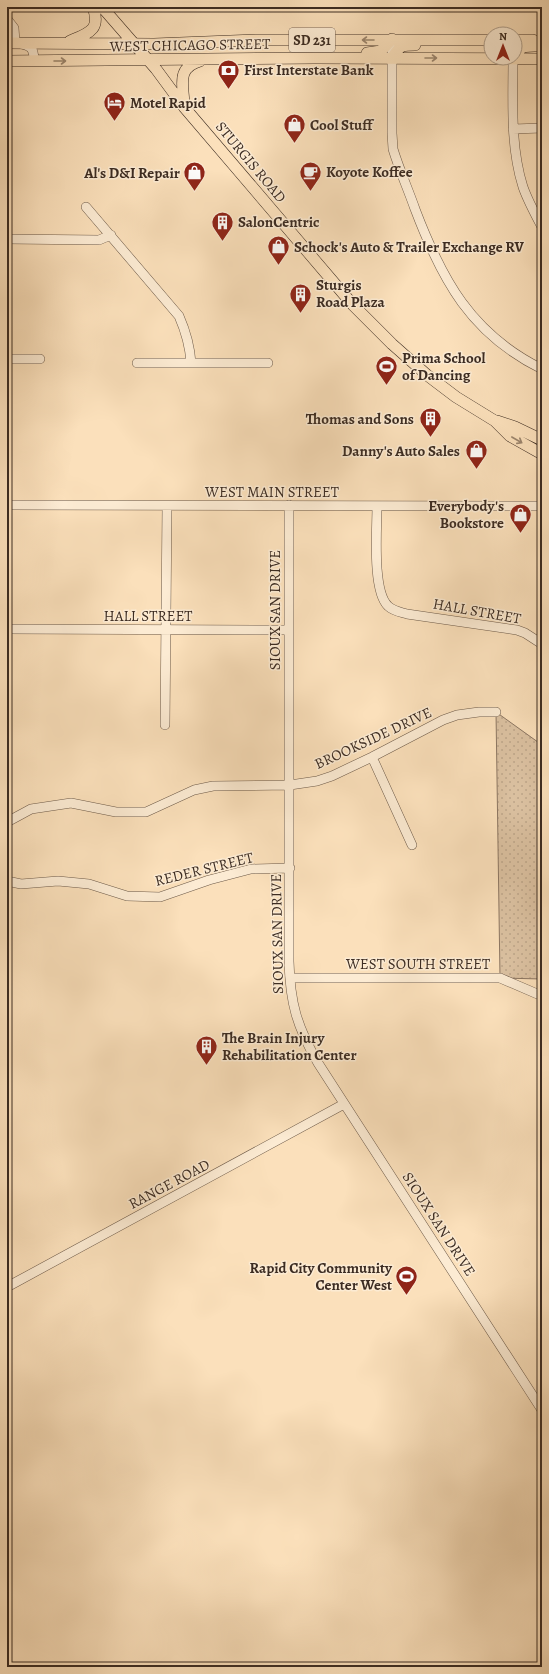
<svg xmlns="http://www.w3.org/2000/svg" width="549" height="1674" viewBox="0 0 549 1674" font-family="Alegreya,serif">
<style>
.park{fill:url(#park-dots);stroke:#8c7662}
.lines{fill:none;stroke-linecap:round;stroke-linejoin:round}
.minor-casing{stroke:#6c5948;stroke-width:10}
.major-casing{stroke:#3c2c22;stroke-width:12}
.minor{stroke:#fcebd3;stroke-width:9}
.major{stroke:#fbe0bb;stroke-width:11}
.oneway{stroke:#9c866e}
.labels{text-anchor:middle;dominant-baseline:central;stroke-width:3;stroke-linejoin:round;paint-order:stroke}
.shield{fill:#fcebd3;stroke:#766557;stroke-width:1}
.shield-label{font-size:14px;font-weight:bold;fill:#3c2c22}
.street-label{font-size:15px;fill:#3c2c22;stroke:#fcebd3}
.poi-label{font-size:15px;font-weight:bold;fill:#3c2c22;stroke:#fcebd3;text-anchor:start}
</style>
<defs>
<pattern id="park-dots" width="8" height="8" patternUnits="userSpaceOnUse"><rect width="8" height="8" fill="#dbc1a1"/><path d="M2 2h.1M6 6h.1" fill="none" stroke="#bda68a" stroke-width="1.8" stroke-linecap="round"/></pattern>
</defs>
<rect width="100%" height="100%" fill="#fbe0bb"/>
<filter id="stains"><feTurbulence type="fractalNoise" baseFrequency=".005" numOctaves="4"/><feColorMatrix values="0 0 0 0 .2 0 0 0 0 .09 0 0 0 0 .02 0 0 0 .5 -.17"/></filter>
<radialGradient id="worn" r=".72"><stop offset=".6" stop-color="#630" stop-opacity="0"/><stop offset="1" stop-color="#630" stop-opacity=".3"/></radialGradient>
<path class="park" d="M496 712 542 745V979L500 978Z"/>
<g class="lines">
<defs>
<path id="minor" d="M7 19 14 28 15 42C29 46 34 45 34 61
M392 39V133L393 149C399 169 408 189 415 209 442 280 471 334 542 369
M513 58C513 101 510 146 523 187 528 201 535 214 542 227
M513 129 542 128
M86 207 179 316C186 332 190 346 191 363
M7 239 99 240 111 235
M7 359H40
M137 363H268
M7 505 542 506
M289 505V961C290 1003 297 1027 318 1063L542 1410
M377 506C377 529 372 591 388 606 393 611 400 612 407 614L517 630 525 633 542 644
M7 629 289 630
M165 725 167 506
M372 757 412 845
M7 822 31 809 71 803 116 812H146L194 790 213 786 290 785 317 781 332 776 372 757 443 720 457 715 479 712H496
M7 881 21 884 58 881 89 884 127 896 160 897 209 880 251 869 290 868
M290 978H500L542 996
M7 1287 344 1104"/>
<path id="major" d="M102 7 156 69 184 107 353 305 392 344 427 375 456 397 495 421 510 436 542 454
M515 40H533
M70 41C89 33 101 30 93 7
M7 43 154 44 256 40H491
M367 53 381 51 392 39
M515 55C521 44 531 46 542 46
M392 58C401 46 399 45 415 45
M7 61 315 58 542 59
M184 106C184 87 175 68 200 61
M497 421 515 427 542 440"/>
</defs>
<use href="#minor" class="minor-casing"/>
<use href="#major" class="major-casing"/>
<use href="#minor" class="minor"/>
<use href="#major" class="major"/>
</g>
<defs><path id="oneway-shaft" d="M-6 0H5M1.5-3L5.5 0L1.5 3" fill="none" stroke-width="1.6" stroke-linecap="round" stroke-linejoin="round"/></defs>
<g class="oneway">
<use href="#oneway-shaft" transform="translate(368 40) rotate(180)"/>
<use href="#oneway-shaft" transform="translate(431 58)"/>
<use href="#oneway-shaft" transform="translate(60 61)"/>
<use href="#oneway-shaft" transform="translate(517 440) rotate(30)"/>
</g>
<defs>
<symbol id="bank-pin" viewBox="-11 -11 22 30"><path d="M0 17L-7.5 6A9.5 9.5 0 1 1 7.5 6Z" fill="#8f2418" stroke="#fcebd3"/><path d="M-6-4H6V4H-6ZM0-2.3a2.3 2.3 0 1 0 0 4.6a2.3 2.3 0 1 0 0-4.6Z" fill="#fff"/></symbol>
<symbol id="hotel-pin" viewBox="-11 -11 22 30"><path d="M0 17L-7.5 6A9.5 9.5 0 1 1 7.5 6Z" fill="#8f2418" stroke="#fcebd3"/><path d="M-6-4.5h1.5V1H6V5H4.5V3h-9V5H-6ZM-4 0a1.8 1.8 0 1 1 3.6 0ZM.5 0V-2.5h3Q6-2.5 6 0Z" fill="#fff"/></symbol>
<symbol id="shop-pin" viewBox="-11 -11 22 30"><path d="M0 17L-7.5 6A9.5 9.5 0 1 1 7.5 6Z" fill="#8f2418" stroke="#fcebd3"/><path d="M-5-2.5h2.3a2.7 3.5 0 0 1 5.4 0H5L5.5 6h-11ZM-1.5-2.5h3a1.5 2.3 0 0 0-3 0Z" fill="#fff"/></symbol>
<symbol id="cafe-pin" viewBox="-11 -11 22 30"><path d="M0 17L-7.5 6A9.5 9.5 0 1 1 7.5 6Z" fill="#8f2418" stroke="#fcebd3"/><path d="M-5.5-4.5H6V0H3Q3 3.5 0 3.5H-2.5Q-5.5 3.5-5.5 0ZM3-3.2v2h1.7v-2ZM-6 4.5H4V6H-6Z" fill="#fff"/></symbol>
<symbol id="building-pin" viewBox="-11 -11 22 30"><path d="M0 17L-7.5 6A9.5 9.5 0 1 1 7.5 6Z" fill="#8f2418" stroke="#fcebd3"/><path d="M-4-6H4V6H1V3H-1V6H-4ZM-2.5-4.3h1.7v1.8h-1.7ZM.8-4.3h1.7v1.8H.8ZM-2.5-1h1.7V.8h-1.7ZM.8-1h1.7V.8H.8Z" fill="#fff"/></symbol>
<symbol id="stadium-pin" viewBox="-11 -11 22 30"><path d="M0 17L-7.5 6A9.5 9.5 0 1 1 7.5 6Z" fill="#8f2418" stroke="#fcebd3"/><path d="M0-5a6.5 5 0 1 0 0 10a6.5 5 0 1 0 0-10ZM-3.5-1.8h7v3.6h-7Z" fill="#fff"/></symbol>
</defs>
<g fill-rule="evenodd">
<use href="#bank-pin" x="216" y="58" width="25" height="34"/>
<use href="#hotel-pin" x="102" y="90" width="25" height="34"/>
<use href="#shop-pin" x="282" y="112" width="25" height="34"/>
<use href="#cafe-pin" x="298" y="160" width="25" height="34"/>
<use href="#shop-pin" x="182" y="160" width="25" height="34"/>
<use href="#building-pin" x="210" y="210" width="25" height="34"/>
<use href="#shop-pin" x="266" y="234" width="25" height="34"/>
<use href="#building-pin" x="288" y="282" width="25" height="34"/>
<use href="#stadium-pin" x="374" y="354" width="25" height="34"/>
<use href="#building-pin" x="418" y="406" width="25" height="34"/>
<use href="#shop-pin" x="464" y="438" width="25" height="34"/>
<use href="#shop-pin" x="508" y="502" width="25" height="34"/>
<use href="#building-pin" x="194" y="1034" width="25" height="34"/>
<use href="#stadium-pin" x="394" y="1264" width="25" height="34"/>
</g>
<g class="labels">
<rect class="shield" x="289" y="28" width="46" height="24" rx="3"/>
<g class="shield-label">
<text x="312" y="40">SD 231</text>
</g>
<g class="street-label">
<text transform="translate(190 45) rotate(-1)">WEST CHICAGO STREET</text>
<text transform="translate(251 162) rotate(50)">STURGIS ROAD</text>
<text x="272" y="492">WEST MAIN STREET</text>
<text transform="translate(275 610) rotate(-90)">SIOUX SAN DRIVE</text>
<text transform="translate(477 611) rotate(10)">HALL STREET</text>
<text x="148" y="616">HALL STREET</text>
<text transform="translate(373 738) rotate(-25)">BROOKSIDE DRIVE</text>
<text transform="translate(204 869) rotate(-14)">REDER STREET</text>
<text transform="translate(277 934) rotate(-91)">SIOUX SAN DRIVE</text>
<text x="418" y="964">WEST SOUTH STREET</text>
<text transform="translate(169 1184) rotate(-28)">RANGE ROAD</text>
<text transform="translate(439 1224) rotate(57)">SIOUX SAN DRIVE</text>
</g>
<g class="poi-label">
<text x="244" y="70">First Interstate Bank</text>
<text x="130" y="103">Motel Rapid</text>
<text x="310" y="125">Cool Stuff</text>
<text x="326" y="172">Koyote Koffee</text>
<text x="180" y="173" text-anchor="end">Al's D&amp;I Repair</text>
<text x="238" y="222">SalonCentric</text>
<text x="294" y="247">Schock's Auto &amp; Trailer Exchange RV</text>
<text x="316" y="285">Sturgis<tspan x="316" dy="17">Road Plaza</tspan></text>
<text x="402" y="358">Prima School<tspan x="402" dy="17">of Dancing</tspan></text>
<text x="414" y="419" text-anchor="end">Thomas and Sons</text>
<text x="460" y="451" text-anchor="end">Danny's Auto Sales</text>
<text x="504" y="506" text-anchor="end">Everybody's<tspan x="504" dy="17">Bookstore</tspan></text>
<text x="222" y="1038">The Brain Injury<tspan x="222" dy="17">Rehabilitation Center</tspan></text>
<text x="392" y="1268" text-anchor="end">Rapid City Community<tspan x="392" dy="17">Center West</tspan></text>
</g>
</g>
<rect width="549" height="1674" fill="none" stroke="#fbe0bb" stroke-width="24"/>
<rect x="8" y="8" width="533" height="1658" fill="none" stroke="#3c2c22" stroke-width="2"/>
<rect x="12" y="12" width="525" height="1650" fill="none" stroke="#3c2c22"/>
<g transform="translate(503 46)"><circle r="19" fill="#fcebd3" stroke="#af9f8c"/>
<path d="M0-3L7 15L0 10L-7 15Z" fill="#8f2418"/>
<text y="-6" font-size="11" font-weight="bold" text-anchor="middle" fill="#3c2c22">N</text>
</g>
<rect width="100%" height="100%" filter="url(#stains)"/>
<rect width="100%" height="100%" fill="url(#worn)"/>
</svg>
